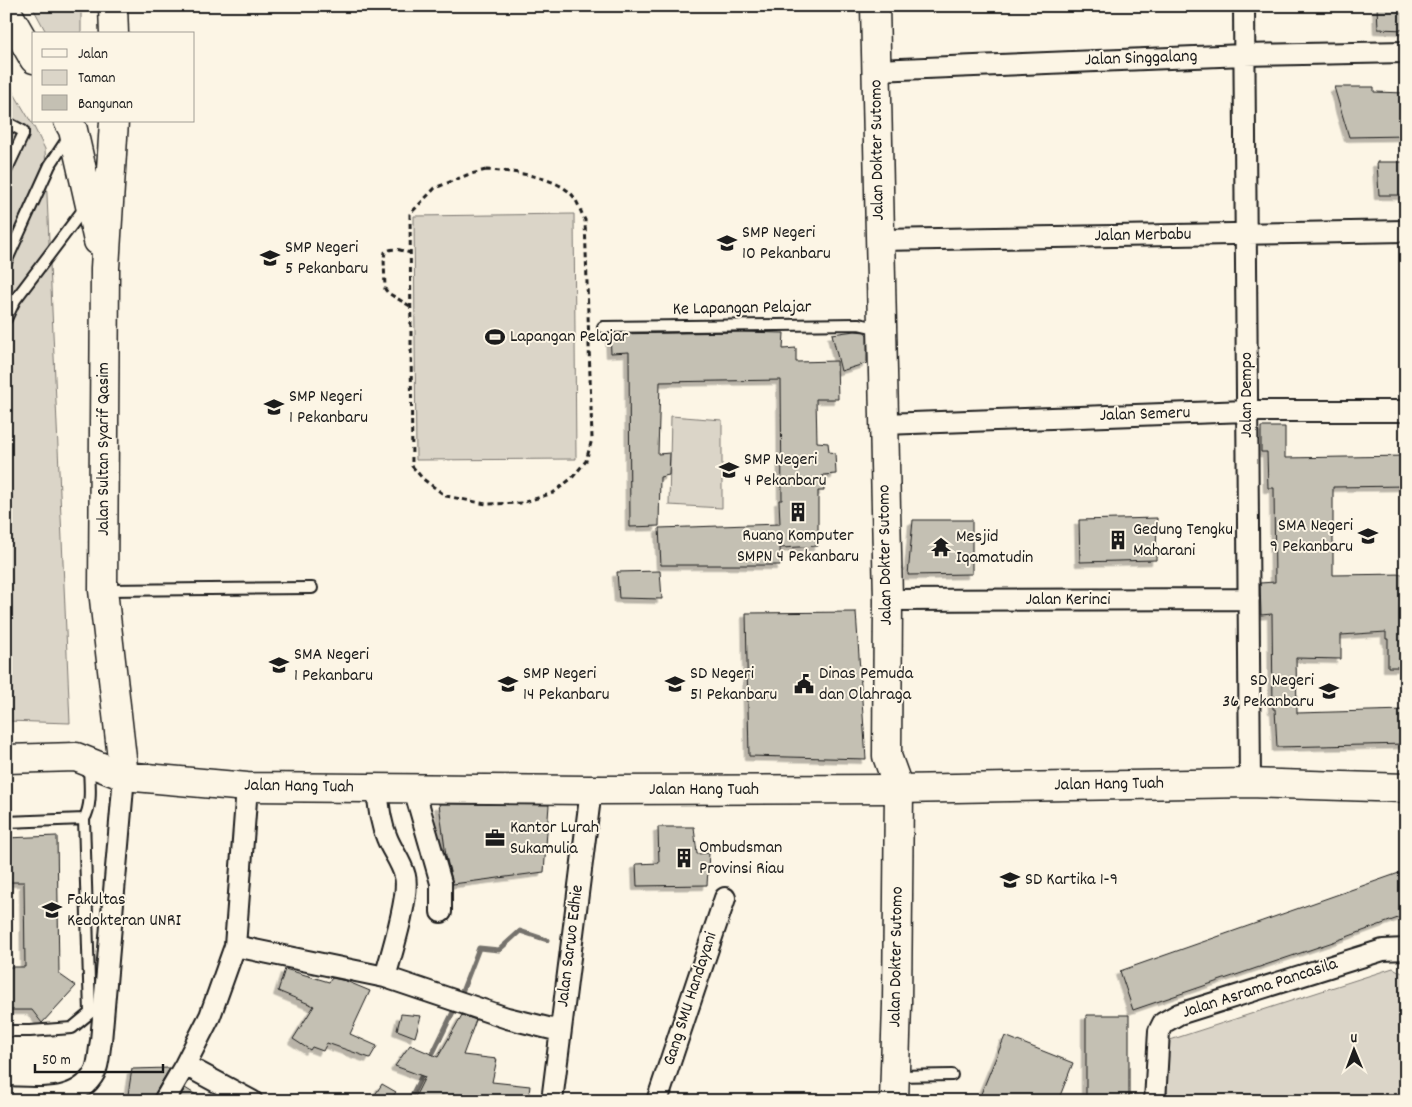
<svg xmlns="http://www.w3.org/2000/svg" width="1412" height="1107" viewBox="0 0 1412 1107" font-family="Dekko,sans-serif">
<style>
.green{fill:#dbd5c8;stroke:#7c7872}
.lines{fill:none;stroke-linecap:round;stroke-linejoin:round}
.stream{stroke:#75726c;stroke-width:5}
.building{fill:#c4c0b3;stroke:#1c1c1c;filter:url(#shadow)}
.lane-casing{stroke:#1c1c1c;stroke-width:14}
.street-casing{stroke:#1c1c1c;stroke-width:24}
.secondary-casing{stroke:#1c1c1c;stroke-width:31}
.primary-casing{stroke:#1c1c1c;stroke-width:31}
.path{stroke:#1c1c1c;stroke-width:3;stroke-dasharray:5 4;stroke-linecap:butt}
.lane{stroke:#fcf5e5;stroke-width:10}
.street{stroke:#fcf5e5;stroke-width:20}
.secondary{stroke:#fcf5e5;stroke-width:28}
.primary{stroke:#fcf5e5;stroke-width:28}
.labels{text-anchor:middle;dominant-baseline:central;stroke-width:4;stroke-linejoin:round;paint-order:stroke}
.street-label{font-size:18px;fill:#1c1c1c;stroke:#fcf5e5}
.poi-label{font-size:18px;fill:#1c1c1c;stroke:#fcf5e5;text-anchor:start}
</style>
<defs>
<filter id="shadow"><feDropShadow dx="-4.5" dy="4.5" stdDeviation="0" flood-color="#0004"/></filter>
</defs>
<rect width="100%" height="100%" fill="#fcf5e5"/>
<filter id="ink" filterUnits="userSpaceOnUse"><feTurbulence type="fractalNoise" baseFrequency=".02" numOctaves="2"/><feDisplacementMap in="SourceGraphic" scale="10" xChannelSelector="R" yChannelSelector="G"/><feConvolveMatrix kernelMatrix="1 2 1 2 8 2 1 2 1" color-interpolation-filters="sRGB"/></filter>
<g filter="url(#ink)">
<path class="green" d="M32 6H81V34H47Z
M6 80 34 127 45 149 70 723 6 721Z
M574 214 576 459 416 460 414 216Z
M671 416 722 420V508L669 505Z
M1393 968 1406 975V1101H1167V1041Z"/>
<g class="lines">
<path class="stream" d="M460 997 479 948 499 950 520 931 547 940
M430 1059 456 1006
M409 1101 424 1071"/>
</g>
<path class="building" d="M1377 6H1406V30L1378 29Z
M1334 87H1374V92L1406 93V136L1349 137Z
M1377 162H1406V195H1379Z
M855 331 865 332 867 335V363L841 371 832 334Z
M742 332 784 333 783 349 796 348V362L837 361 838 399H816L817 442 828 443 829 452 835 453 836 474 823 475 824 491H818V546L780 548 781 565H661L659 528 780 524 779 500H782L781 380 660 382 658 454 670 453 669 475 660 477 659 526 630 527 629 352 611 353 610 334Z
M1261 427H1285V458L1406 456V486L1333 487V575L1406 574V667H1388V639H1386V632L1341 635V659L1296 658 1297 713 1406 710V744L1277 747 1275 709H1273L1272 614 1261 615 1260 583 1275 582 1274 488H1268L1267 452H1261Z
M1157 518 1156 560 1080 562 1079 520Z
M913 520H972V574L908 575Z
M660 571 662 599 619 598 617 572Z
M856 612 866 759 749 756 746 613Z
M439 804 549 805 544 872 453 884 446 856Z
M658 827H694L697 854 709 853 707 885 637 886 636 864 659 863Z
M57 836 59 974 76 986 42 1023 32 1010H6V967H25L24 882H6V838Z
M1399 873 1406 892V915L1333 942 1133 1010 1120 971Z
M285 969 329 982 332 978 346 981 370 991 350 1034 377 1046 370 1058 327 1043 323 1051 312 1047 310 1050 293 1039 314 1006 278 991Z
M401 1014 421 1016 415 1037 397 1030Z
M462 1015 476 1020 463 1055 497 1059 492 1082 530 1086 528 1101H413L425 1077 395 1066 410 1045 438 1057Z
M1086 1015H1129V1101H1086Z
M1005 1036 1073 1063 1058 1101H978Z
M170 1068 154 1095 152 1101H127L132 1069Z
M382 1084 396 1092 389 1101H371Z
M185 1088 206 1101H178Z"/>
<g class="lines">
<defs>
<path id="lane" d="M6 122 23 131V135L6 171
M6 262 50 165 70 135
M6 319 15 300 86 206
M603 327 859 324 881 329
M104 590 312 588
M6 822 84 819
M6 1031H30L72 1028 90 1013 84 819C93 804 89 781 89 764
M895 1076 952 1075"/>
<path id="street" d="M1244 6 1250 783
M876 70 1244 55 1406 52
M880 240 1406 231
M884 424 1247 411H1406
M888 600 1249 599
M377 789C379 806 380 822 387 838 392 851 401 861 405 876 410 895 391 956 385 977
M414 789 441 883V912
M235 946 385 977 507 1018 560 1031
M185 1065 252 1101
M6 1097C37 1098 78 1104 95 1072 99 1064 99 1050 101 1041L124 776
M164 1101 185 1065 210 1016 235 946 247 787
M552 1101 591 790
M657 1101 725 898
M1155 1101 1159 1031 1163 1023 1179 1014 1383 950 1406 949"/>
<path id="secondary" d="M875 6 888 600 887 756 899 789 897 1004 894 1101"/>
<path id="primary" d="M113 6 114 34
M6 10 34 59
M68 121 73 130 98 241
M114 121 105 268 103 590 124 776
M6 759 76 757 124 776 247 787 591 790 899 789 1250 783 1406 788"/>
</defs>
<use href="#lane" class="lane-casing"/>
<use href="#street" class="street-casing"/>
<use href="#secondary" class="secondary-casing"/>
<use href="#primary" class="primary-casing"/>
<path class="path" d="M486 170C510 171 557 176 573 196 578 202 581 213 585 220L592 439 586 461 572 478 553 493 522 503 486 504 446 496 423 479 412 466 410 214 435 188 467 175Z
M410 306 388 293 385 289 384 258 385 252C393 247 401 250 410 253"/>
<use href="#lane" class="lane"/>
<use href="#street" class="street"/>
<use href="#secondary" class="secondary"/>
<use href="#primary" class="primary"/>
</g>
</g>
<defs>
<symbol id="school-bare" viewBox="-9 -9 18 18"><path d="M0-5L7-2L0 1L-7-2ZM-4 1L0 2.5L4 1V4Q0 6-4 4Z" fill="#1c1c1c" stroke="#fcf5e5" stroke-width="2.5" paint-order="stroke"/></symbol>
<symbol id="stadium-bare" viewBox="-9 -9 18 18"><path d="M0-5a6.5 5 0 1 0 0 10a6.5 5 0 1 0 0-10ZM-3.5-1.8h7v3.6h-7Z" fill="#1c1c1c" stroke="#fcf5e5" stroke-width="2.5" paint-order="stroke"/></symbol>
<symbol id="building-bare" viewBox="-9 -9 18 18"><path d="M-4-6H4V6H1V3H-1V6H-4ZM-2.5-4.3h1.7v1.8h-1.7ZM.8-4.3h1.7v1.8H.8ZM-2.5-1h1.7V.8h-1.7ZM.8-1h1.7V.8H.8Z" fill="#1c1c1c" stroke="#fcf5e5" stroke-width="2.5" paint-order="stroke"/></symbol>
<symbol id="temple-bare" viewBox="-9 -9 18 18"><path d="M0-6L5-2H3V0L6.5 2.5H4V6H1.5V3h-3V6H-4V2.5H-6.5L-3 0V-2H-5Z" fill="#1c1c1c" stroke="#fcf5e5" stroke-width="2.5" paint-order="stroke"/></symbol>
<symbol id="civic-bare" viewBox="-9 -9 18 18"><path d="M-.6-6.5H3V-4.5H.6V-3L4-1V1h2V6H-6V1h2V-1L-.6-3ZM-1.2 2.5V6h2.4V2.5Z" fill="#1c1c1c" stroke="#fcf5e5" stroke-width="2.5" paint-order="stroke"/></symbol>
<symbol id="office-bare" viewBox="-9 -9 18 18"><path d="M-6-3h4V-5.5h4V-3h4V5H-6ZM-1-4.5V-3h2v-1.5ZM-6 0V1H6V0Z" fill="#1c1c1c" stroke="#fcf5e5" stroke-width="2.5" paint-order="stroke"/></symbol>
<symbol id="university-bare" viewBox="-9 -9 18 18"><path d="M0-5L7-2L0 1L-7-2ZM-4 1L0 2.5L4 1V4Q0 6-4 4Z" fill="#1c1c1c" stroke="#fcf5e5" stroke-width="2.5" paint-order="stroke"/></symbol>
</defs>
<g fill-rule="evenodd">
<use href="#school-bare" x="713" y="229" width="28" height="28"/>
<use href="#school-bare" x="256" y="244" width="28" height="28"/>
<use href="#stadium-bare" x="481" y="323" width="28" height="28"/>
<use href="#school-bare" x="260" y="393" width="28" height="28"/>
<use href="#school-bare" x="715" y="456" width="28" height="28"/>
<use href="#building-bare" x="784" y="498" width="28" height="28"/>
<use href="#school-bare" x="1354" y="522" width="28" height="28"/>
<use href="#building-bare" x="1104" y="526" width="28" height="28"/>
<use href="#temple-bare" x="927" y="533" width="28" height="28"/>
<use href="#school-bare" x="265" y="651" width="28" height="28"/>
<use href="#school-bare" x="494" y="670" width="28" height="28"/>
<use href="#school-bare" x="661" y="670" width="28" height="28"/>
<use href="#civic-bare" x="790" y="670" width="28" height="28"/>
<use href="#school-bare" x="1315" y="677" width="28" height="28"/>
<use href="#office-bare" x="481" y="824" width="28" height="28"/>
<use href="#building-bare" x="670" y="844" width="28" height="28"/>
<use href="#school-bare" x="996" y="866" width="28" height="28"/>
<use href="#university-bare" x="38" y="896" width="28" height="28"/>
</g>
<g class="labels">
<g class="street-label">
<text transform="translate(1141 59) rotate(-2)">Jalan Singgalang</text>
<text transform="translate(878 150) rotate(-91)">Jalan Dokter Sutomo</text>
<text transform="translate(1143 236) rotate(-1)">Jalan Merbabu</text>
<text transform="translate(742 309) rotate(-1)">Ke Lapangan Pelajar</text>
<text transform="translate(1247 395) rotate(-90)">Jalan Dempo</text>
<text transform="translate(1145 415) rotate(-2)">Jalan Semeru</text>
<text transform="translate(104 449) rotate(-90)">Jalan Sultan Syarif Qasim</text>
<text transform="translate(886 555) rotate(-91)">Jalan Dokter Sutomo</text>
<text x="1068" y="600">Jalan Kerinci</text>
<text transform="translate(1109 785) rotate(-1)">Jalan Hang Tuah</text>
<text transform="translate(299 787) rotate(1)">Jalan Hang Tuah</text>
<text x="704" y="790">Jalan Hang Tuah</text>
<text transform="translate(571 946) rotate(-83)">Jalan Sarwo Edhie</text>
<text transform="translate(897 957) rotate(-89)">Jalan Dokter Sutomo</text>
<text transform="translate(1260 989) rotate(-18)">Jalan Asrama Pancasila</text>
<text transform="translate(691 999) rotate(-72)">Gang SMU Handayani</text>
</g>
<g class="poi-label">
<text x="742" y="233">SMP Negeri<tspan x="742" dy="21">10 Pekanbaru</tspan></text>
<text x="285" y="248">SMP Negeri<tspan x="285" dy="21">5 Pekanbaru</tspan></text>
<text x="510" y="337">Lapangan Pelajar</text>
<text x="289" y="397">SMP Negeri<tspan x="289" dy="21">1 Pekanbaru</tspan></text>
<text x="744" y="460">SMP Negeri<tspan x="744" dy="21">4 Pekanbaru</tspan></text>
<text x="1353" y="526" text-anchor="end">SMA Negeri<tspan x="1353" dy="21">9 Pekanbaru</tspan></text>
<text x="1133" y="530">Gedung Tengku<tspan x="1133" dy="21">Maharani</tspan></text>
<text x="798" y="536" text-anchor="middle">Ruang Komputer<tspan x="798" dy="21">SMPN 4 Pekanbaru</tspan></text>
<text x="956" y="537">Mesjid<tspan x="956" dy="21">Iqamatudin</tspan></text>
<text x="294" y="655">SMA Negeri<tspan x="294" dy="21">1 Pekanbaru</tspan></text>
<text x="523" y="674">SMP Negeri<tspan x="523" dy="21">14 Pekanbaru</tspan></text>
<text x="690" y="674">SD Negeri<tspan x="690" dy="21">51 Pekanbaru</tspan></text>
<text x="819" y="674">Dinas Pemuda<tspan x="819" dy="21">dan Olahraga</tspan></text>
<text x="1314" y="681" text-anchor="end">SD Negeri<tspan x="1314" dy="21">36 Pekanbaru</tspan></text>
<text x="510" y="828">Kantor Lurah<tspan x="510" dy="21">Sukamulia</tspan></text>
<text x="699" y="848">Ombudsman<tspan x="699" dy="21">Provinsi Riau</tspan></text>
<text x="1025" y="880">SD Kartika 1-9</text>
<text x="67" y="900">Fakultas<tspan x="67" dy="21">Kedokteran UNRI</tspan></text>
</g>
</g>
<rect width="1412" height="1107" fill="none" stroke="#fcf5e5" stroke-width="25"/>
<rect x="12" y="12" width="1387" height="1082" fill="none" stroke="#1c1c1c" stroke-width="2" filter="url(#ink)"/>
<rect x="32" y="32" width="162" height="90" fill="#fcf5e5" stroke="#a29e95"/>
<rect x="42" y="49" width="25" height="8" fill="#fcf5e5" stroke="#a29e95"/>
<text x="78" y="58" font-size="15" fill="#1c1c1c">Jalan</text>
<rect x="42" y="70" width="25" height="15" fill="#dbd5c8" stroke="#a29e95"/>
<text x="78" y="82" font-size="15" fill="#1c1c1c">Taman</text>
<rect x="42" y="95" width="25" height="15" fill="#c4c0b3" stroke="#a29e95"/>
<text x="78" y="108" font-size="15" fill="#1c1c1c">Bangunan</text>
<g transform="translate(1354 1050) rotate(359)" stroke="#fcf5e5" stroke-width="4" paint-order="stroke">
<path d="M0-4L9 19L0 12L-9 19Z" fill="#1c1c1c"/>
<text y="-8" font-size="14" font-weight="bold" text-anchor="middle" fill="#1c1c1c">U</text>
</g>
<path d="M35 1064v8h128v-8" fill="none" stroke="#1c1c1c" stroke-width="2.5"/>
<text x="42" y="1064" font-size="15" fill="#1c1c1c" stroke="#fcf5e5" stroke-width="4" paint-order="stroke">50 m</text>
</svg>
